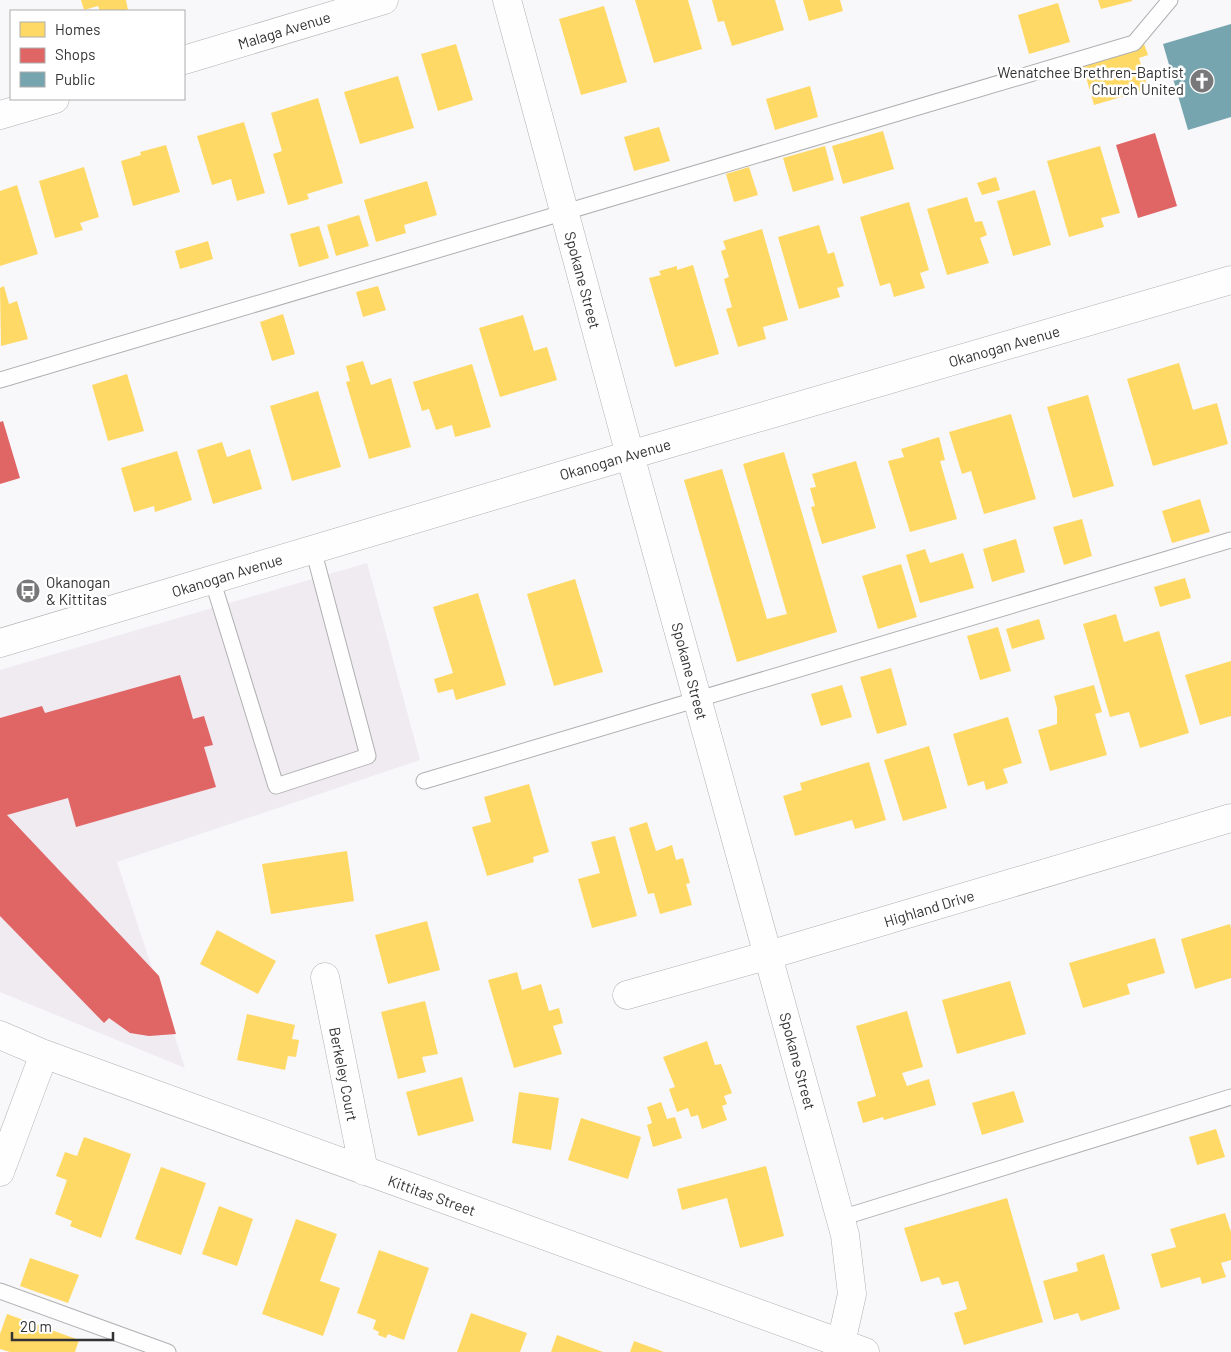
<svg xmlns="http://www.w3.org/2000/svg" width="1231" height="1352" viewBox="0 0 1231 1352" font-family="Barlow,sans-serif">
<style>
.built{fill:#f0eaf1}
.homes{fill:#ffd966}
.shops{fill:#e06666}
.public{fill:#76a5af}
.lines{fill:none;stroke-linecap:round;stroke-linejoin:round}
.service-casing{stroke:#b0b0b2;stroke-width:17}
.minor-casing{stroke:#b0b0b2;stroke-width:29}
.tertiary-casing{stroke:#b0b0b2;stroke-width:29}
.service{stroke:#fefefe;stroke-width:15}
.minor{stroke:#fefefe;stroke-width:28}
.tertiary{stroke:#fefefe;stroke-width:28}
.labels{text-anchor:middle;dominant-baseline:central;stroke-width:5;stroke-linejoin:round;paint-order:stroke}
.street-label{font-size:15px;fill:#333234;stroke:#fff}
.poi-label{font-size:15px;fill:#333234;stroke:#fff;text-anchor:end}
</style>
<rect width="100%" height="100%" fill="#f8f7f9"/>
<path class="built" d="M367 563 420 760 117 862 185 1068 0 992V670Z"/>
<path class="homes" d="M81 0H126L128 10 123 11H100L98 6 84 10Z
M635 0H688L702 49 654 63Z
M712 0H775L784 30 732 46 724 21 718 22Z
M803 0H840L843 11 809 21Z
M1098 0H1132V1L1101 9Z
M1058 3 1070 42 1029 54 1018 15Z
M604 6 627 82 581 95 559 19Z
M456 44 473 100 438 111 421 54Z
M1144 44 1148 55 1139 58 1148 89 1094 105 1082 63Z
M398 76 414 128 360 144 344 92Z
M810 86 818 117 775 130 766 99Z
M318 98 343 183 307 194 309 199 288 205 273 154 282 151 271 113Z
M244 122 265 193 237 201 231 179 212 185 197 136Z
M659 127 670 161 634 171 624 137Z
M883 131 894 169 843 184 832 146Z
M166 145 180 192 133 206 121 161 141 155 140 152Z
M825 146 834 180 793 192 783 158Z
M1100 146 1120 213 1101 218 1104 227 1069 237 1047 161Z
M84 167 99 217 80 223 83 230 55 238 39 181Z
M749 167 758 195 734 202 726 174Z
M996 177 1000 190 982 195 977 183Z
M427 181 437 215 404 225 406 233 376 242 364 200Z
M17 185 38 254 0 266V191Z
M1035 190 1051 245 1013 256 997 201Z
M967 197 975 222 982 221 987 235 980 238 989 263 947 275 927 209Z
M909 202 929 270 920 273 925 288 894 297 890 283 880 286 860 217Z
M359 215 369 246 336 256 327 225Z
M819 225 828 254 834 252 844 286 837 288 840 297 799 309 778 237Z
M319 226 329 258 299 267 290 234Z
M762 229 788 320 763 327 766 339 738 347 726 309 732 307 724 279 729 277 721 251 726 249 723 241Z
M208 241 213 259 180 269 175 251Z
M693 265 719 354 675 367 649 278 661 275 659 271 677 266V270Z
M4 286 9 304 17 301 28 339 1 346 0 288Z
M378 286 386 310 363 317 356 292Z
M283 314 295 354 272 361 260 322Z
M523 315 534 351 547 347 557 380 500 397 479 328Z
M363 361 371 385 391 378 411 447 369 459 346 382 350 381 346 366Z
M1179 363 1193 410 1217 403 1228 444 1153 466 1127 379Z
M472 364 491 427 455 437 452 425 436 430 429 409 422 411 413 382Z
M127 374 144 431 108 441 92 385Z
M318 391 341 467 292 481 270 406Z
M1088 395 1114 486 1073 498 1047 407Z
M1011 414 1036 499 984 514 971 471 962 474 949 432Z
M939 437 945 460 940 461 957 519 910 532 888 461 904 457 901 449Z
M222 442 227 457 250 449 262 489 213 504 197 450Z
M177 451 192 500 155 512 154 506 134 512 121 468Z
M784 452 837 632 737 662 684 480 722 469 767 619 787 614 743 464Z
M856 461 876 528 822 544 811 507 815 506 810 488 816 487 812 474Z
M1200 499 1210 532 1172 543 1162 511Z
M1082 519 1092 556 1064 565 1053 527Z
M1016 539 1025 572 992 582 983 549Z
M925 549 930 563 963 553 974 588 920 603 906 555Z
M901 564 917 617 878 629 862 576Z
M1185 578 1191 598 1160 607 1154 587Z
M575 579 603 672 554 686 527 594Z
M478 593 506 685 456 700 453 689 438 693 434 679 453 673 433 607Z
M1116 614 1124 642 1159 631 1189 733 1140 748 1129 712 1110 717 1083 624Z
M1039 619 1045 639 1012 649 1006 629Z
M998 627 1011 671 980 680 967 636Z
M1231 661V716L1200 725 1185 675Z
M891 668 907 725 877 734 860 677Z
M842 685 852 717 821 726 811 694Z
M1094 685 1102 712 1095 714 1107 755 1050 771 1038 730 1057 724V708L1054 696Z
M1008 717 1022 763 1003 769 1008 783 986 790 984 781 968 786 953 734Z
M929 746 947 808 903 821 884 760Z
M869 762 886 820 855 829 852 820 795 836 783 796 802 790 800 783Z
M529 784 549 852 533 857 534 862 487 876 472 827 491 822 484 797Z
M647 822 656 851 672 845 676 860 683 858 690 883 686 884 692 905 660 914 654 893 648 894 629 828Z
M615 836 637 916 592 928 578 879 600 873 591 842Z
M347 851 354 901 271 914 262 864Z
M427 921 440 970 388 984 375 935Z
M1230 924 1231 929V978L1195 989 1181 939Z
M217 930 276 961 258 994 200 964Z
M1155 938 1165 973 1127 984 1130 994 1083 1008 1069 963Z
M517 972 522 990 541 984 549 1011 559 1008 563 1023 553 1026 562 1054 514 1068 488 980Z
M1010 981 1026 1034 957 1054 942 1000Z
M425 1001 438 1054 422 1057 426 1072 398 1079 381 1012Z
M907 1011 923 1067 902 1073 907 1086 929 1079 936 1105 884 1120 883 1117 863 1123 857 1102 876 1096 856 1026Z
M247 1014 295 1025 292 1039 299 1040 296 1057 288 1056 285 1070 237 1060Z
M707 1041 715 1065 721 1064 732 1093 724 1096 727 1104 722 1106 727 1120 702 1129 698 1115 691 1117 688 1108 677 1112 669 1089 675 1087 663 1057Z
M462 1077 474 1121 418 1136 406 1092Z
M1014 1091 1024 1122 982 1135 972 1103Z
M519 1092 559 1098 551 1150 512 1143Z
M661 1102 667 1119 675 1117 682 1138 653 1147 647 1125 652 1123 647 1107Z
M581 1118 641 1137 628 1179 568 1160Z
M1216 1129 1225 1157 1197 1165 1189 1137Z
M84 1137 131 1154 101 1238 70 1226 72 1221 55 1214 67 1180 56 1176 65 1152 77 1156Z
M766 1166 784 1236 740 1248 727 1198 682 1210 677 1189Z
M161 1167 206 1183 181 1255 135 1239Z
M1007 1198 1043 1322 964 1345 954 1313 967 1309 958 1281 942 1285 939 1277 921 1282 904 1228Z
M219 1206 253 1219 237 1266 202 1254Z
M1225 1213 1231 1232V1260L1221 1263 1226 1277 1202 1284 1200 1277 1161 1288 1151 1254 1176 1247 1170 1229Z
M296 1219 337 1234 320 1281 340 1288 323 1336 262 1314Z
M379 1250 429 1268 404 1340 388 1334 386 1338 378 1335 379 1332 373 1329 376 1320 357 1313Z
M1104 1254 1120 1309 1081 1321 1078 1313 1054 1320 1043 1281 1078 1271 1076 1263Z
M30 1258 79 1275 68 1303 20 1286Z
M471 1313 527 1333 520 1352H457Z
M7 1314 79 1340 75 1352H10L0 1349V1334Z
M557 1335 603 1352H551Z
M634 1341 664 1352H630Z"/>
<path class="shops" d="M1155 133 1177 206 1138 218 1116 145Z
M3 421 20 478 0 484V422Z
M180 675 193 719 204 716 213 745 204 747 216 787 76 827 68 798 7 815 159 976 176 1034 149 1036 130 1033 109 1018 104 1023 0 916V718L42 706 45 713Z"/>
<path class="public" d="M1231 24V117L1188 130 1163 44Z"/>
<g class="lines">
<defs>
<path id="service" d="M0 380 1134 43 1170 0
M212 579 276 786 368 756 313 549
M424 781 1231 540
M841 1218 1231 1097
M0 1291 168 1352"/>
<path id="minor" d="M507 0 630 455 845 1235 852 1294 839 1352
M184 60 384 0
M0 115 55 99
M325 977 364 1171
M627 995 769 955 1231 818
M0 1035 44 1054 865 1352
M0 1172 44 1054"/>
<path id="tertiary" d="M0 643 630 455 1231 280"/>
</defs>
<use href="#service" class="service-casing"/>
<use href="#minor" class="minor-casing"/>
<use href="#tertiary" class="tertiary-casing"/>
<use href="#service" class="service"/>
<use href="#minor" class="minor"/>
<use href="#tertiary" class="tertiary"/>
</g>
<defs>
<symbol id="church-disc" viewBox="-11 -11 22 22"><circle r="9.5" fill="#787779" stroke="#fff"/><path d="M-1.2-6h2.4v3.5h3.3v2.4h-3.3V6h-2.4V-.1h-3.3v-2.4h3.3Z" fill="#fff"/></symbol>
<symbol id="bus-disc" viewBox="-11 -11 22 22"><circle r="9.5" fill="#787779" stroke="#fff"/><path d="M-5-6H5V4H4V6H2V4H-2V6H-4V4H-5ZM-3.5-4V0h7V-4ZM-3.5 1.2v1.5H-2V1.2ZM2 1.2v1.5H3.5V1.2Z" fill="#fff"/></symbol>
</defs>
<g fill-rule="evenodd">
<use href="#church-disc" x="1188" y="67" width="28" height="28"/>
<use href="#bus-disc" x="14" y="577" width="28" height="28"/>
</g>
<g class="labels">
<g class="street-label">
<text transform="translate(284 30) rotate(-17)">Malaga Avenue</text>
<text transform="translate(583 280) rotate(75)">Spokane Street</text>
<text transform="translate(1004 346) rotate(-16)">Okanogan Avenue</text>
<text transform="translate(615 459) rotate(-16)">Okanogan Avenue</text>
<text transform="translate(227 575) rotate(-17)">Okanogan Avenue</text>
<text transform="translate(690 671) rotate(75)">Spokane Street</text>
<text transform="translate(929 908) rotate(-17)">Highland Drive</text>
<text transform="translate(798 1061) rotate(75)">Spokane Street</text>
<text transform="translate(344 1074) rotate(79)">Berkeley Court</text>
<text transform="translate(432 1195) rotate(20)">Kittitas Street</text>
</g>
<g class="poi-label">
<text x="1184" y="72">Wenatchee Brethren-Baptist<tspan x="1184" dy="17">Church United</tspan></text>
<text x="46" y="582" text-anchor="start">Okanogan<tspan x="46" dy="17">&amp; Kittitas</tspan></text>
</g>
</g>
<rect x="10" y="10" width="175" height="90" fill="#ffffff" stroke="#adadae"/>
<rect x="20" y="22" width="25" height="15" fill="#ffd966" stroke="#adadae"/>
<text x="55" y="35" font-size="15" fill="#333234">Homes</text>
<rect x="20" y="48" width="25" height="15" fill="#e06666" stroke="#adadae"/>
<text x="55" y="60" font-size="15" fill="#333234">Shops</text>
<rect x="20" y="72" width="25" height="15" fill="#76a5af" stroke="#adadae"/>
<text x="55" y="85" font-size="15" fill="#333234">Public</text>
<path d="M12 1332v8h101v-8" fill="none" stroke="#333234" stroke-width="2.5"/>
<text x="20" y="1332" font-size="15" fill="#333234" stroke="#ffffff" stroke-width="4" paint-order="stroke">20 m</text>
</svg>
